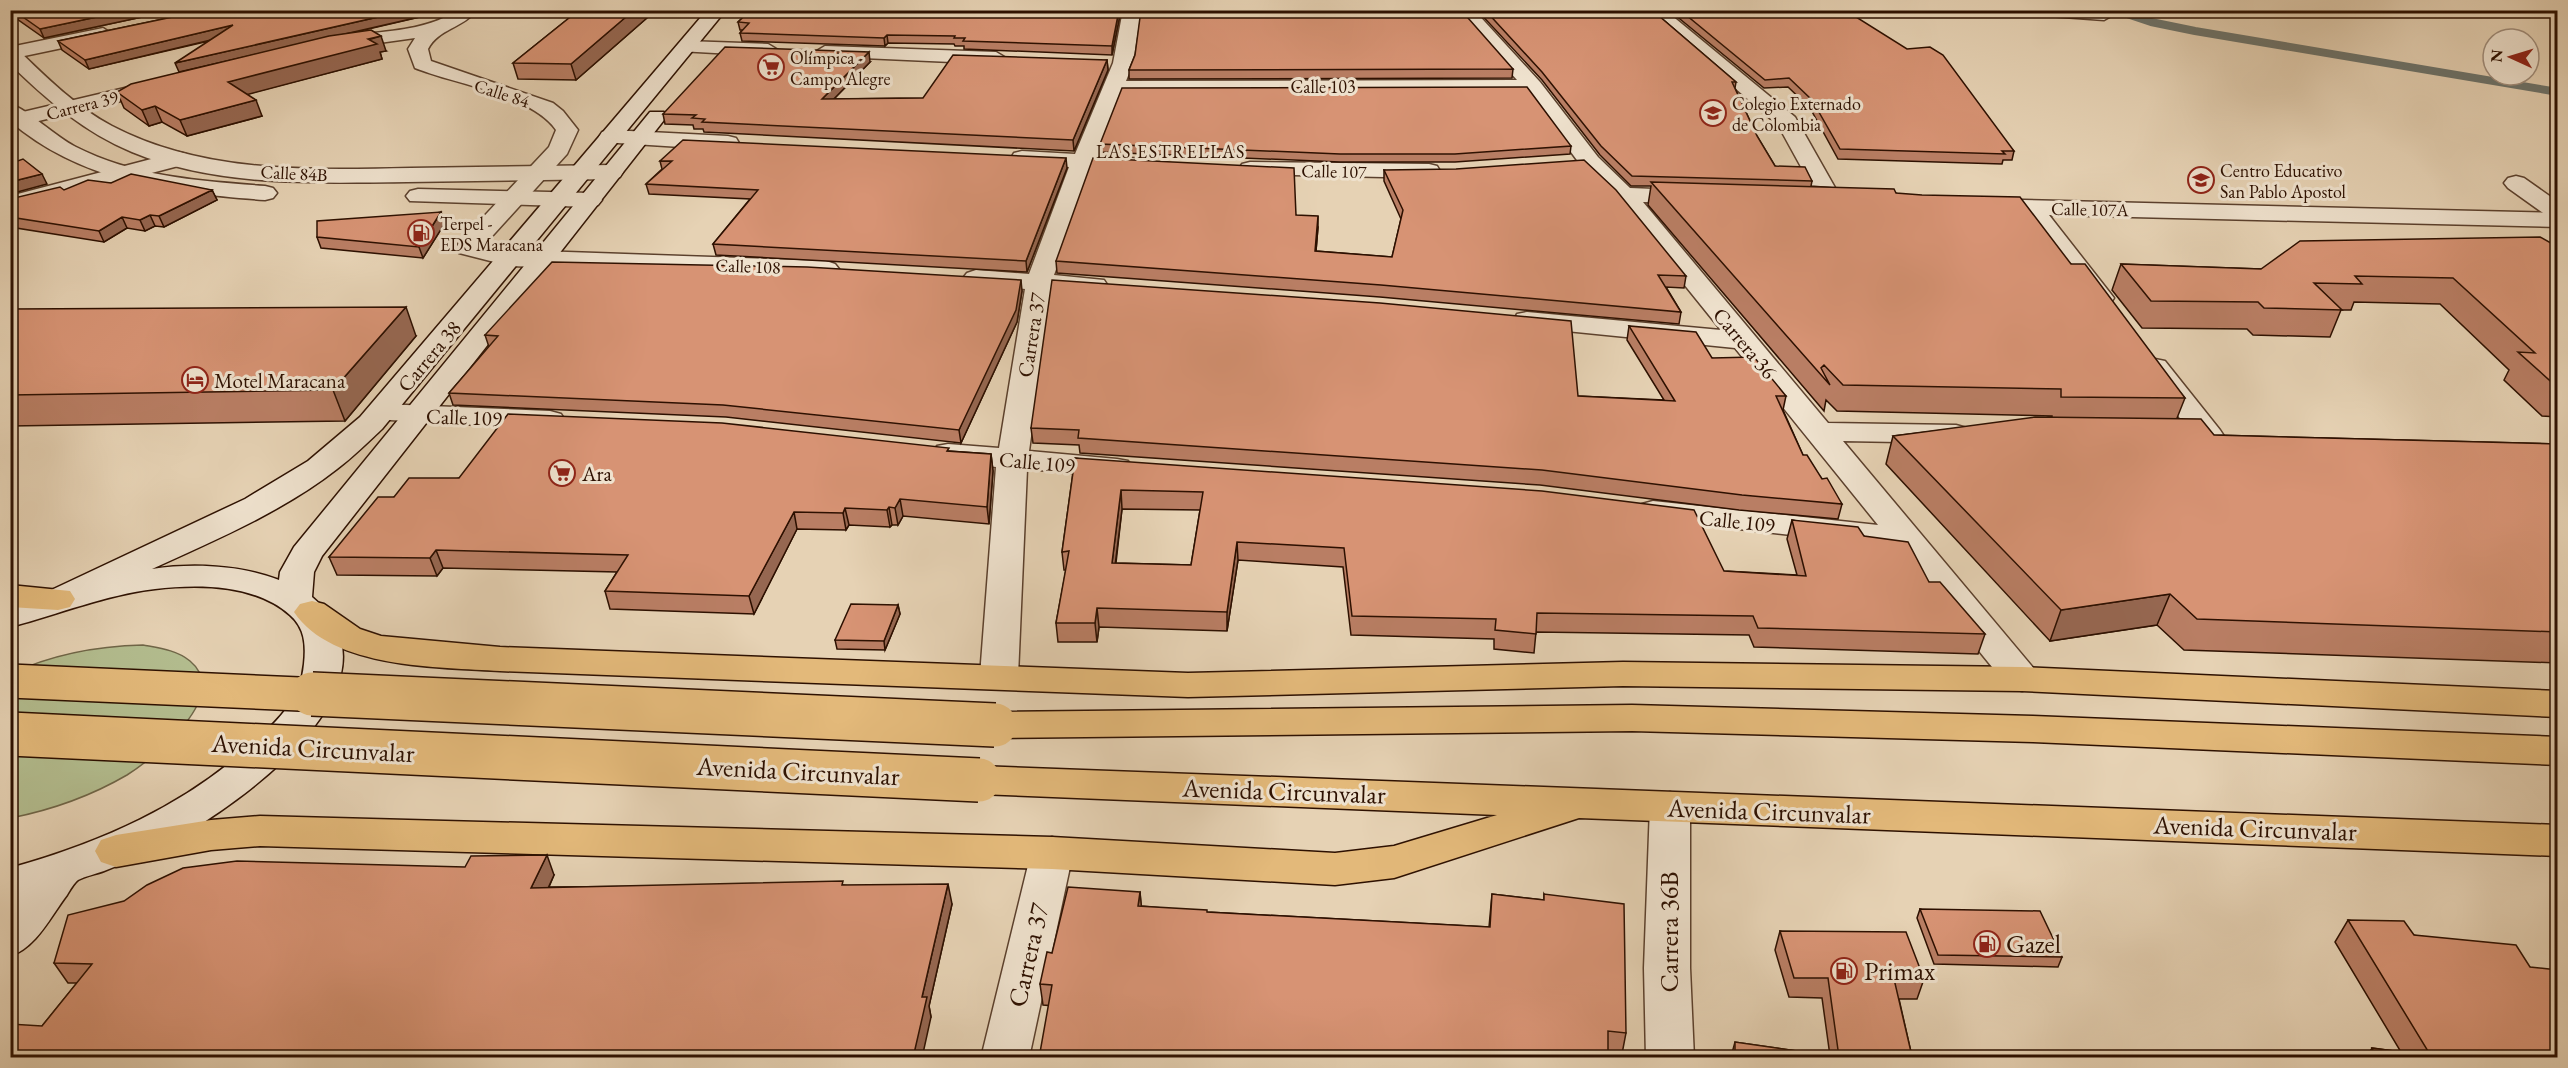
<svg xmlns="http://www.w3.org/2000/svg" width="2568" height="1068" viewBox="0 0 2568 1068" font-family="'EB Garamond',serif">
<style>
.green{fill:#b3bd8f;stroke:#706648;stroke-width:1.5}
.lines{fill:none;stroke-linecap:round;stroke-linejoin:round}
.stream{stroke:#6d746c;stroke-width:8}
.minor-casing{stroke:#5b402d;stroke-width:3}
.tertiary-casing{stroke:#5b402d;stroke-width:3}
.secondary-casing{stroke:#2d1000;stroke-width:3}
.trunk-casing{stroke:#2d1000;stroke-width:3}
.minor{fill:#efe2ce;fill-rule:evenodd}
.tertiary{fill:#efe2ce;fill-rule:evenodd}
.secondary{fill:#efe2ce;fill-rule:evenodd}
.trunk{fill:#e3b97a;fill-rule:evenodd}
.trunk-bridge-far1-casing{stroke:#2d1000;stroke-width:36;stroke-linecap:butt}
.trunk-bridge-casing{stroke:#2d1000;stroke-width:46;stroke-linecap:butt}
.trunk-bridge-far1{stroke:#e3b97a;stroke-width:33}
.trunk-bridge{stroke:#e3b97a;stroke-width:43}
.wall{fill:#b97e64;stroke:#2d1000;stroke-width:1.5;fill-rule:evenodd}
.shaded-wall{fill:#966751;stroke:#2d1000;stroke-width:1.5}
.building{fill:#d79374;stroke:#2d1000;stroke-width:1.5;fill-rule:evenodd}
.labels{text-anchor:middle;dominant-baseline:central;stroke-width:6;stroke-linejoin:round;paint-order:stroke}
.far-poi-label{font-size:18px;fill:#2d1000;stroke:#efe2ce;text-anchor:start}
.far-street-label{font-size:18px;fill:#2d1000;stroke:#efe2ce}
.far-neighbourhood-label{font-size:18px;letter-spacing:1.5px;fill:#2d1000;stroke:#efe2ce}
.street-label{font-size:21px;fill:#2d1000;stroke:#efe2ce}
.poi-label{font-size:21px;fill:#2d1000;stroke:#efe2ce;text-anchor:start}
.near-street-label{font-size:26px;fill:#2d1000;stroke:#efe2ce}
.near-poi-label{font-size:26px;fill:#2d1000;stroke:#efe2ce;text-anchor:start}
</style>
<rect width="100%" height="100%" fill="#e6d2b4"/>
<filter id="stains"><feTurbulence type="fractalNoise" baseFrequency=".00333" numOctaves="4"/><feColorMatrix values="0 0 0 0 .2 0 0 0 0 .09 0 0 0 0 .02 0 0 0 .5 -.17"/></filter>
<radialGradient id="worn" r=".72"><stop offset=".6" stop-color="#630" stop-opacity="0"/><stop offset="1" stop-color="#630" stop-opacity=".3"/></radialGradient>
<path class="green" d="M143 645C159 648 177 650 190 661 232 696 154 758 127 775 91 796 51 810 11 818L10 674C53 654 96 646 143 645Z"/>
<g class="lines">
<path class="stream" d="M2115 10 2151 22 2195 31 2558 92"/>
<defs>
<path id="minor" d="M456 10H477C463 28 438 29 428 49L431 61 553 103 563 111 578 130 567 154 485 244 510 250 826 261 835 264 839 269 835 274 826 277 510 266 459 253 456 248 459 243 549 147 556 130C532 95 455 84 415 68L408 49 415 38 336 49 326 43 336 37C370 32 430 32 456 10Z
M1123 10H1141L1133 63 1126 81 1517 80 1455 10H1474L1540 82 1598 157 1630 188 1702 191 1706 196 1702 201 1694 203 1643 202 1828 423 1956 425 1967 428 1971 434 1967 440 1956 443 1843 441 2035 670 2041 679 2035 688 2022 691 2009 688 1895 547 1642 518 1637 511 1642 504 1653 501 1878 525 1735 348 1517 326 1514 320 1517 314 1527 312 1721 330 1616 200 1582 167 1527 92 1121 93 1096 155 1143 159 1146 164 1143 169 1092 168 1054 275 1104 280 1108 286 1104 292 1095 294 1051 291 1029 451 1117 459 1128 461 1133 468 1128 475 1117 477 1027 469 1018 676 1012 685 999 688 986 685 980 676 996 467 937 460 933 453 937 446 948 444 999 448 1025 289 967 283 963 278 967 273 976 270 1029 274 1069 167 1014 163 1011 158 1014 153 1022 151 1075 154 1113 63Z
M1644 10H1665L1795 117 1842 200 1838 205H1822L1778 125Z
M2026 10H2108L2113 15 2104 20 2035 15Z
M103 28 112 34 110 38 10 59V47Z
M686 41 768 44 778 50 768 56 679 51 676 47Z
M825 46 996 52 1006 58 996 64 818 56 815 52Z
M163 79 170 81 173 85 170 89 10 128V115Z
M610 130 728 136 736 138 739 143 736 148 728 150 602 142 599 137 602 132Z
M178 152 186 154 189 159 186 164 10 210V196Z
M1250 162 1429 164 1437 166 1440 171 1437 176 1429 178 1242 174 1239 169 1242 164Z
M1982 199 2558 213V227L2049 215 2114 298 2110 304 2101 306 2092 304 2023 214 1974 211 1970 206 1974 201Z
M2155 359 2165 361 2220 430 2224 436 2220 442 2209 445 2198 442 2141 367 2145 361Z
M382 404 550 411 561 414 565 420 561 426 550 429 372 419 367 413 372 407Z
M1670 792 1684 797 1690 807V968L1694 1058H1646L1644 968 1650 807 1656 797Z
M1052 837 1067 842 1073 853 1029 1058H981L1031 853 1037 842Z"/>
<path id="tertiary" d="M10 47 17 49C46 77 76 107 112 126 204 174 311 170 411 168 478 167 545 166 612 165L620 167 623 172 620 177 612 179C544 180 475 181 407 182 316 183 217 187 132 152 84 132 47 100 10 64Z
M10 104C26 108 57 138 76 147 135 177 200 181 265 186L273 188 277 193 273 198 265 200C174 193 82 183 10 121Z
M2516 176 2524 178 2558 202V220L2550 218 2508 188 2504 183 2508 178Z
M418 189 590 193 598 195 602 200 598 205 590 207 410 201 406 196 410 191Z"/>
<path id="secondary" d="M707 10H726L382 429C367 443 353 457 337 469 282 512 215 540 152 569 192 563 241 565 279 580L280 572 294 547 650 112H664L668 116 664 120 322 556 314 572 312 597C413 683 240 804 171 842 149 853 127 862 104 871 96 874 86 876 78 880 74 883 70 890 67 895 51 916 36 948 10 956V906L15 900 10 901V868C100 843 185 806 254 742 279 720 301 698 304 664 306 645 305 628 290 615 255 584 199 584 155 589 105 595 59 614 10 627V604L45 593 245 499 308 461 360 417Z"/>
<path id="trunk" d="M10 585 70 591 75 599 70 607 58 610 10 607Z
M312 601 324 604 360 629 381 636 500 647 1188 673 1623 662 2022 667 2558 691V717L2022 691 1623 686 1188 697 500 671C439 667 332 669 294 612L300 604Z
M1632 705 2033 716 2558 737V765L2033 742 1632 731 995 738 981 734 976 725 981 716 995 712Z
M979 766 2558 825V856L1579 818 1394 878 1335 885 1052 869 260 846 211 850 116 867 101 862 95 851 101 840 116 835 211 820 260 816 1052 837 1335 853 1394 846 1497 815 979 794 965 790 959 780 965 770Z"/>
</defs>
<use href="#minor" class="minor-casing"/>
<use href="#tertiary" class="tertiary-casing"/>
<use href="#secondary" class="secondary-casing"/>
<use href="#trunk" class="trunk-casing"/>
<use href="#minor" class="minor"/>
<use href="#tertiary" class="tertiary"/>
<use href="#secondary" class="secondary"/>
<use href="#trunk" class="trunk"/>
<defs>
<path id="trunk-bridge-far1" d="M10 681 345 696"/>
<path id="trunk-bridge" d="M312 694 995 725
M10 734 979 780"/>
</defs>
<use href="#trunk-bridge-far1" class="trunk-bridge-far1-casing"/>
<use href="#trunk-bridge" class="trunk-bridge-casing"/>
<use href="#trunk-bridge-far1" class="trunk-bridge-far1"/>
<use href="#trunk-bridge" class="trunk-bridge"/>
</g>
<path class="wall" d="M10 10H175L44 38 10 14Z
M206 10H450L347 34 386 51 380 52 382 59 247 94 262 116 187 136 162 122 149 126 124 108 117 92 189 70 209 41 89 69 62 50 58 41Z
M579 10H656L576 80 518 79 513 63Z
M751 10H1121L1112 55 964 49V46H955L954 44 888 43 885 46 742 41 740 33 742 30H740L738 22Z
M1477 10H1652L1736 82 1735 88 1757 136 1775 166 1812 181 1811 186 1896 193 2071 264 2185 398 2177 418 2214 435 2558 444V663L2184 650 2157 625 2050 641 1886 464 1893 436 2052 417V416L1837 411 1826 400 1824 411 1648 205 1651 186H1631L1600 155 1542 80Z
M1669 10H1845L2014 151 2012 160H2003L2002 164 1838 159 1810 108 1788 87 1764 88Z
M1135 55 1513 69 1512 78 1129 79V70Z
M1107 60 1108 70 1074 151 704 132 703 129H694L693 125 665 124 663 114 870 62 834 99 923 98Z
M1100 144 1571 146 1570 154 1455 162H1340L1100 152Z
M660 161 1067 168 1027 272 716 255 713 244 750 199 649 194 646 184 662 169Z
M1384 170 1686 276 1684 288 1666 287 1681 312 1679 324 1380 297 1057 273 1056 261 1296 215 1318 227 1316 251 1392 257 1401 219 1384 181Z
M111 183 212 190 217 200 164 227 155 226 145 231 127 228 104 242 10 227V199Z
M441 212 445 223 423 258 321 248 317 237Z
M2558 247V417L2542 416 2504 380 2509 370 2440 304 2354 302 2351 310H2341L2330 337 2253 335 2247 329 2142 328 2112 290 2121 264 2261 269Z
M1022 291 1017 322 961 443 726 417 453 405 449 393 489 347 485 335Z
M10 309 416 336 345 421 10 426Z
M1629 326 1712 358 1786 396 1783 410 1803 455 1842 504 1838 519 1739 510 1540 485 1080 453 1079 445 1033 443 1031 428 1578 396 1664 400 1627 340Z
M949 451 991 454 993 471 989 524 903 516 898 525H892L890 527 849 525 846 530 797 529 754 614 610 609 605 591 617 572 443 568 437 576 337 575 329 557 394 497 459 478Z
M1075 458 1724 571 1797 575 1787 539 1792 520 1864 536 1929 582 1985 634 1978 654 1754 647 1749 635 1536 632 1534 653 1494 649V639L1351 635 1343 567 1238 560 1227 631 1099 627 1097 642H1058L1056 623 1066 570H1064L1062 552ZM1122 509 1200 510 1191 565 1116 563Z
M898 605 900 614 885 650 837 649 835 640Z
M554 875 549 887 843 885 952 904 929 1006 931 1017 42 1026 77 983H68L54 963Z
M1140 892 1141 906 1207 912 1489 927 1492 894 1544 900V894L1626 1033 1622 1054 1043 1005 1040 984 1052 953Z
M1920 909 2062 957 2058 967 1934 964 1917 918Z
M2348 920 2414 935 2530 967 2558 1058H2366L2372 1048 2401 1052 2335 942Z
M1780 931 1924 979 1917 999H1899L1911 1052 1984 1058H1724L1726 1052 1732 1053 1735 1042 1830 1056 1822 998 1789 997 1775 950Z"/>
<path class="shaded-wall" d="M130 10H175L44 38 40 29Z
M409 10H450L179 72 175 63Z
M634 10H656L576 80 571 64Z
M1119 10H1121L1112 55V46Z
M233 25 236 34 89 69 85 60Z
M887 35 888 43 885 46 884 38Z
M381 36 386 51 380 52 382 59 234 98 228 82Z
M869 52 870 62 824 109 822 99Z
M1107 60 1108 70 1074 151 1073 140Z
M256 100 262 116 187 136 180 120Z
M155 106 162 122 149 126 142 110Z
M1066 158 1067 168 1027 272 1026 261Z
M42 174 47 184 10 194V182Z
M212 190 217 200 164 227 159 216Z
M441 212 445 223 423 258 419 247Z
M150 215 155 226 145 231 140 220Z
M1318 216V227L1315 263V251Z
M122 217 127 228 104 242 99 231Z
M1021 280 1022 291 1017 322 961 443 959 430Z
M406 307 416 336 345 421 333 390Z
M991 454 993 471 989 524 987 507Z
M1121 490 1122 509 1113 582 1112 563Z
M900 499 903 516 898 525 895 508Z
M889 507 892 525 890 527 887 510Z
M845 508 849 525 846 530 843 513Z
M794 512 797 529 754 614 749 596Z
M1237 542 1238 560 1227 631V612Z
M436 550 443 568 437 576 430 558Z
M2170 594 2157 625 2050 641 2061 610Z
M898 605 900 614 885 650 884 641Z
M1097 608 1099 627 1097 642 1095 623Z
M547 855 554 875 539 908 531 888Z
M948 884 952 904 929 1006 931 1017 922 1058H913L922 997Z
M1140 892 1142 912 1138 906Z"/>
<path class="building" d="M13 10H130L40 29Z
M206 10H409L175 63 233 25 85 60 58 41Z
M579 10H634L571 64 513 63Z
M751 10H1119L1112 46 963 41 965 38H954L955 36 887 35 884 38 740 33 749 23 738 22Z
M1141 10H1461L1513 69 1129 70 1135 55Z
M1485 10H1652L1736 82H1732L1757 136 1775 166 1805 167 1812 181 1632 176 1601 146 1542 72Z
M1680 10H1845L1907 49 1930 47 1943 55 2014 151H2002L2005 154 1840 149 1812 100 1789 78 1765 80Z
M371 30 381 36 368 39 377 44 228 82 256 100 180 120 155 106 142 110 117 92 131 84 329 36Z
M725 47 869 52 822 99 923 98 953 55 1107 60 1073 140 702 122 705 119 692 118 696 115 663 114Z
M1527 87 1571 146 1455 154H1340L1100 144 1122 88Z
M683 140 1066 158 1026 261 713 244 758 190 646 184 672 161H660Z
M10 158 15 162 23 159 42 174 10 182Z
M1093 158 1294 168 1296 215 1318 216 1315 251 1392 257 1403 210 1384 170 1456 169 1584 160 1616 190 1686 276 1658 275 1681 312 1381 285 1056 261Z
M131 174 212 190 159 216 150 215 140 220 122 217 99 231 10 217V199L60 187 64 190 88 180 111 183Z
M1651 182 1894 189 1896 193 1922 195 2020 197 2071 264H2085L2185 398 2061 397V389L1843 385 1824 365 1821 368 1830 385Z
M441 212 419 247 317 237V221Z
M2540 237 2558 247V388L2518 352 2535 353 2453 278 2355 276 2362 284 2314 283 2342 310 2264 308 2258 302 2151 301 2121 264 2261 269 2300 241Z
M552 262 807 267 1021 280 1016 310 959 430 723 405 449 393 498 336 485 335Z
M1052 280 1380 303 1571 321 1578 396 1675 401 1629 326 1696 332 1712 358 1754 357 1786 396H1776L1803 455H1807L1822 479 1827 478 1842 504 1742 495 1542 470 1078 438 1079 430 1031 428Z
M406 307 333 390 10 395V309Z
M508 414 722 423 949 448 947 451 991 454 987 507 900 499 895 508 889 507 887 510 845 508 843 513 794 512 749 596 605 591 628 555 436 550 430 558 329 557 378 497H394L409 478H459Z
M2035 417 2201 419 2214 435 2558 444V632L2197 619 2170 594 2061 610 1893 436Z
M1075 458 1542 491 1694 510 1724 571 1806 576 1792 520 1858 527 1864 536 1908 542 1929 582H1940L1985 634 1758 628 1753 616 1537 613 1536 634 1495 630 1496 619 1352 616 1344 548 1237 542 1227 612 1097 608 1095 623H1056L1069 551 1062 552ZM1121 490 1203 492 1191 565 1112 563Z
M851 604 898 605 884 641 835 640Z
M547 855 531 888 843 881 842 885 948 884 922 997H927L913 1058H10V1024L42 1026 92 964 54 963 68 915 124 901 147 885 183 868 237 861 465 867 471 856Z
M1068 887 1140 892 1138 906 1207 910V912L1490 927 1492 894 1544 900V894L1624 904 1626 1033 1608 1031V1058H1039L1052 985 1040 984 1047 952 1052 953Z
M1920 909 2040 911 2062 957 1938 955Z
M2348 920 2404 921 2414 935 2516 945 2530 967 2558 970V1058H2377L2372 1048 2431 1056Z
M1780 931 1906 932 1924 979H1894L1911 1052 1984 1058H1726V1052L1735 1054V1042L1839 1057 1828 978H1794Z"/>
<defs>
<symbol id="supermarket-ring" viewBox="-11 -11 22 22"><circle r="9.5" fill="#efe2ce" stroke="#8f2418" stroke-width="1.5"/><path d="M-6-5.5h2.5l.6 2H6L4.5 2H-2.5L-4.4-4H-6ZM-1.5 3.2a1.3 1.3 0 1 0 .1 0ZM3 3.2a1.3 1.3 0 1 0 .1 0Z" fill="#8f2418"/></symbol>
<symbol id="school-ring" viewBox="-11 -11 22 22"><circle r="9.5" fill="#efe2ce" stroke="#8f2418" stroke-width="1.5"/><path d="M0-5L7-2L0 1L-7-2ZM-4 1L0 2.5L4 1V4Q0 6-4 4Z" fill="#8f2418"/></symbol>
<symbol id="fuel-ring" viewBox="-11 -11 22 22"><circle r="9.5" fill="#efe2ce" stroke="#8f2418" stroke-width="1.5"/><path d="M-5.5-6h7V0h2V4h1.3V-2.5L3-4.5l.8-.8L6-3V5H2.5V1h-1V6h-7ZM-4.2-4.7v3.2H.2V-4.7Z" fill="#8f2418"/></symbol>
<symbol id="hotel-ring" viewBox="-11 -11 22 22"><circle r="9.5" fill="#efe2ce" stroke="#8f2418" stroke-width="1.5"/><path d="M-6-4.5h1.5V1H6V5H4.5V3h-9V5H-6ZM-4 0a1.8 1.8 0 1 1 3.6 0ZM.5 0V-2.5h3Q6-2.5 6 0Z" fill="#8f2418"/></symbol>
</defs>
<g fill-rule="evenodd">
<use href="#supermarket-ring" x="756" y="52" width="30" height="30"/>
<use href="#school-ring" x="1698" y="98" width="30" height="30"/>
<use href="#school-ring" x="2186" y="165" width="30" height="30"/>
<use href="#fuel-ring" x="406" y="218" width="30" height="30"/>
<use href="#hotel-ring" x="180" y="365" width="30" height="30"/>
<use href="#supermarket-ring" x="547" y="458" width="30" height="30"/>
<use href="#fuel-ring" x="1972" y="929" width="30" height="30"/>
<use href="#fuel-ring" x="1829" y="956" width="30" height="30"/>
</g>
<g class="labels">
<g class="far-poi-label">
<text x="790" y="57">Olímpica -<tspan x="790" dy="21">Campo Alegre</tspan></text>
<text x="1732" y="103">Colegio Externado<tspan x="1732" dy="21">de Colombia</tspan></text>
<text x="2220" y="170">Centro Educativo<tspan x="2220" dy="21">San Pablo Apostol</tspan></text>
<text x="440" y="223">Terpel -<tspan x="440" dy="21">EDS Maracana</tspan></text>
</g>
<g class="far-street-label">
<text x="1323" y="86">Calle 103</text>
<text transform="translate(502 93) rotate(18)">Calle 84</text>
<text transform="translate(82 105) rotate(-14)">Carrera 39</text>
<text transform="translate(1334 171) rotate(1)">Calle 107</text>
<text transform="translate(294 173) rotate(3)">Calle 84B</text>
<text transform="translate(2090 209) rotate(1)">Calle 107A</text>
<text transform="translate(748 266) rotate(2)">Calle 108</text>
</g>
<g class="far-neighbourhood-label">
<text x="1171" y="151">LAS ESTRELLAS</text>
</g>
<g class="street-label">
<text transform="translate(1031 335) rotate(-81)">Carrera 37</text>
<text transform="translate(1745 343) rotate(50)">Carrera 36</text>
<text transform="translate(429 356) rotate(-50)">Carrera 38</text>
<text transform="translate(464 417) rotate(2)">Calle 109</text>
<text transform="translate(1037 462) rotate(5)">Calle 109</text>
<text transform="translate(1737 521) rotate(6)">Calle 109</text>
</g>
<g class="poi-label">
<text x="214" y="380">Motel Maracana</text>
<text x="582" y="473">Ara</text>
</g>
<g class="near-street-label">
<text transform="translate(313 748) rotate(3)">Avenida Circunvalar</text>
<text transform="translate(798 771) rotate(3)">Avenida Circunvalar</text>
<text transform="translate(1284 791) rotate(2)">Avenida Circunvalar</text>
<text transform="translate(1769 811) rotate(2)">Avenida Circunvalar</text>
<text transform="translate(2255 828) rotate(2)">Avenida Circunvalar</text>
<text transform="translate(1669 932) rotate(-90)">Carrera 36B</text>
<text transform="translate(1028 955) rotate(-77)">Carrera 37</text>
</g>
<g class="near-poi-label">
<text x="2006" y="944">Gazel</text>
<text x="1864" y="971">Primax</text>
</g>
</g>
<rect width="2568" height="1068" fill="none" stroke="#e6d2b4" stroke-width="36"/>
<rect x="12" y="12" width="2544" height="1044" fill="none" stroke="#2d1000" stroke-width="3"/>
<rect x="18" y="18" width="2532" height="1032" fill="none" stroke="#2d1000" stroke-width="1.5"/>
<g transform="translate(2511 57) rotate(274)"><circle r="28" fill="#efe2ce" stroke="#a18e7c" stroke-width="1.5"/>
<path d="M0-4.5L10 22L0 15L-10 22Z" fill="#8f2418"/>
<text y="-9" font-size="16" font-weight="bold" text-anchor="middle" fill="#2d1000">N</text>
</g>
<rect width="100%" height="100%" filter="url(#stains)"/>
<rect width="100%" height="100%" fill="url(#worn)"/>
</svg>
